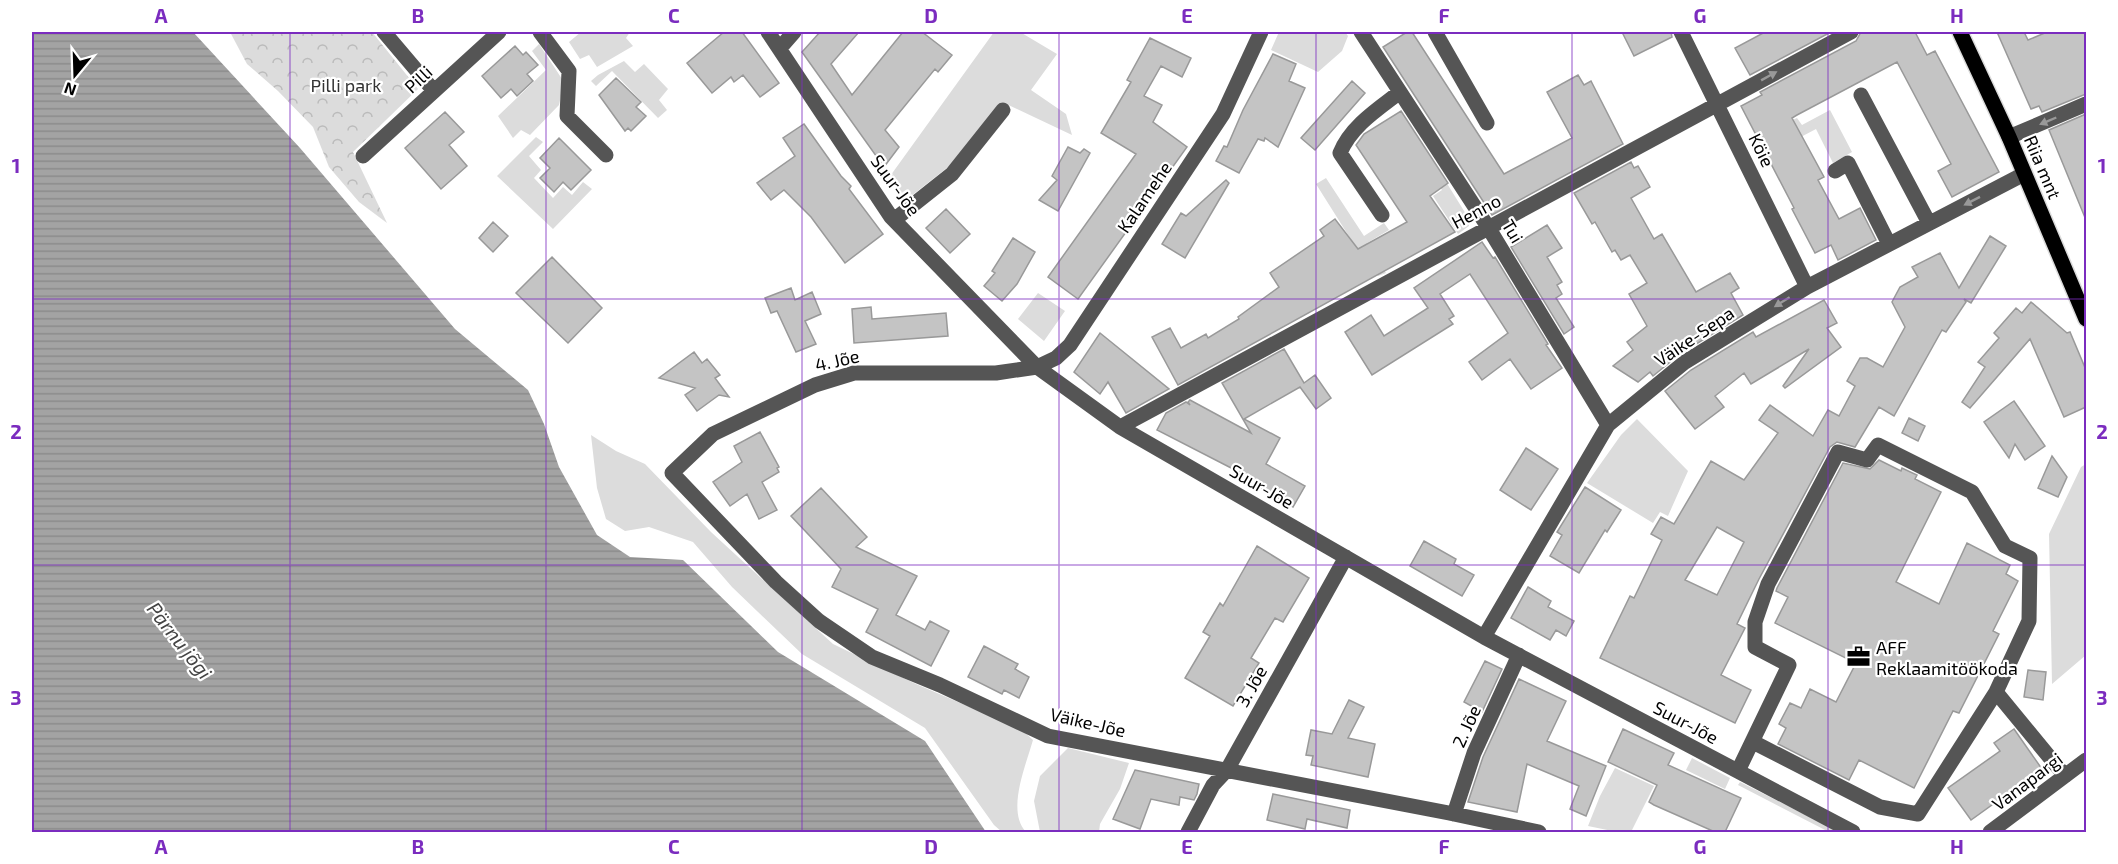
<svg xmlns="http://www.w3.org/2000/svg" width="2118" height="864" viewBox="0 0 2118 864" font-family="'Exo 2',sans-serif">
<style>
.green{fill:#dcdcdc}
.forest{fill:url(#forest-crowns)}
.water{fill:url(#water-rules)}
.building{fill:#c4c4c4;stroke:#999;stroke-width:1.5;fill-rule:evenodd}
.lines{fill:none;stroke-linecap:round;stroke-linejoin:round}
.major-casing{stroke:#dbdbdb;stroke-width:18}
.minor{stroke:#555;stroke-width:15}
.major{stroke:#000;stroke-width:15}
.oneway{fill:#999}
.grid{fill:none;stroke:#7b2cbf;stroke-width:1.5;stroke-opacity:0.55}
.labels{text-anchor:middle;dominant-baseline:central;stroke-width:4.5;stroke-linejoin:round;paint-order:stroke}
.street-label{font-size:18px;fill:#000;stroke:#fff}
.park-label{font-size:18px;fill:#333;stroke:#fff}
.poi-label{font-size:18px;fill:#000;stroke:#fff;text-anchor:start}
.water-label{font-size:20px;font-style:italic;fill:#444;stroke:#fff}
.neatline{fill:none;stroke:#7b2cbf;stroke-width:2}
.grid-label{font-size:20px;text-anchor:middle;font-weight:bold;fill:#7b2cbf}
</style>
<defs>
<pattern id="forest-crowns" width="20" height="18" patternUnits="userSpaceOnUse" patternTransform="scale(1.5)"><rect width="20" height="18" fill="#dcdcdc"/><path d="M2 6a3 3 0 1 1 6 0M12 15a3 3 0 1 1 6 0" fill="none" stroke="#bbb"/></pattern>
<pattern id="water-rules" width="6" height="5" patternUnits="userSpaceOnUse" patternTransform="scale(1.5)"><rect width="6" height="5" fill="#a3a3a3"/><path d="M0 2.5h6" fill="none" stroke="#8b8b8b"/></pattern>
</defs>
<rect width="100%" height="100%" fill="#fff"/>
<path class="green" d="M581 32H630L626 38 633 46 597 67 589 55 580 59 569 42Z
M994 32H1020L1057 54 1031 90 1066 114 1072 135 1002 102 957 160 906 200 888 179Z
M1279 32H1345L1348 36 1342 51 1318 72 1271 50Z
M539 44 564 82 559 105 530 135 521 130 513 138 498 116 546 70 532 51Z
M624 61 635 72 644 64 668 89 659 100 667 110 658 118 612 71 596 86 591 81 598 75Z
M1830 110 1852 152 1833 163 1816 129 1797 139 1788 122 1797 118 1802 125Z
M536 137 543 142 529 156 541 170 534 178 553 198 563 187 572 195 583 182 592 189 553 229 497 176Z
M1443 177 1469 219V226L1458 234 1433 196 1442 190 1436 181Z
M1326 178 1364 236 1384 223 1389 230 1367 243 1386 273 1378 276 1350 238 1316 184Z
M1038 293 1065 311 1044 341 1018 319Z
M1637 419 1688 471 1668 516 1660 512 1653 523 1587 483 1621 435Z
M591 435 616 451 645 464 711 532 833 644 916 684 1021 729 1033 740C1026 765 1006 811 1026 832H1002L994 825 925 728 802 654 732 587 693 542 649 527 625 531 606 519 597 488Z
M2086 464V655L2052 684 2049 534 2081 467Z
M1068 748 1129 763 1120 789 1100 824 1099 832H1040L1034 801 1040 776Z
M1692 758 1730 778 1725 789 1686 770Z
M1615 768 1654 786 1631 832H1617L1588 826 1600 796Z
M1740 782 1840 832H1829L1738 785Z"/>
<path class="forest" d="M230 32H372L418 89 353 152 387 223 359 202 329 167 313 127 278 91 247 64Z"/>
<path class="water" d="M32 32H193L300 148 455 329 528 390 544 424 559 467 597 535 630 557 683 560 778 652 925 741 986 832H32Z"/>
<path class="building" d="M724 32H742L779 83 760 97 743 75 734 82 731 77 712 93 687 63Z
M820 32H859L831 64 852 95 903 32H922L952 55 938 72 935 69 885 130 899 147 884 167 802 52Z
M1407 32H1412L1504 174 1572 138 1547 92 1578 75 1584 85 1591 81 1623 144 1492 215 1383 47Z
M1622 32H1671L1672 37 1634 56Z
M1765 32H1831L1750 75 1735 48Z
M1861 32H1915L1927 55 1935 51 1999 172 1952 197 1938 171 1951 164 1897 62 1797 115 1792 118 1824 177 1818 180 1839 219 1860 208 1876 240 1838 260 1831 245 1815 253 1792 209 1794 208 1741 106 1762 95 1760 92 1856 41Z
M1997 32H2024L2028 40 2047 32H2086V94L2042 112 2039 106 2031 109Z
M1150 38 1191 58 1182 77 1161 66 1144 96 1162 105 1153 122 1187 147 1078 299 1048 277 1136 154 1101 133 1131 82 1127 80Z
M515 46 523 55 526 52 538 65 527 74 533 81 517 96 511 89 501 98 482 76Z
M1273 54 1296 64 1289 81 1305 88 1278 147 1265 138 1264 141 1258 139 1239 173 1216 161 1224 146 1227 147 1243 110Z
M616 78 641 102 636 107 646 116 631 131 628 128 625 131 599 95Z
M1352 81 1365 93 1315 150 1301 138Z
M1401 111 1448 183 1430 196 1455 232 1178 385 1152 337 1170 328 1181 348 1206 334 1208 338 1239 319 1238 317 1279 287 1270 273 1324 236 1320 230 1335 219 1358 249 1407 222 1356 145 1364 134Z
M445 112 464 132 449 145 467 166 441 189 405 148Z
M2086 114V220L2049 130Z
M804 124 841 176 851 186 849 189 883 234 845 263 811 217 784 190 771 200 757 183 795 156 783 138Z
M559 138 591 170 571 190 563 182 554 192 540 178 550 168 540 158Z
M1068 147 1080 153 1084 149 1090 153 1058 211 1039 200 1057 180 1052 176Z
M1631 162 1634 168 1638 166 1650 187 1631 198 1654 239 1662 234 1696 292 1730 273 1739 288 1731 293 1743 315 1680 354 1653 376 1650 372 1638 382 1613 366 1633 350 1627 342 1647 326 1629 294 1647 283 1630 255 1621 260 1615 250 1612 252 1595 222 1592 224 1574 193Z
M1226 180 1229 183 1185 258 1162 244 1181 213 1186 216Z
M946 209 970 234 950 253 926 228Z
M493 222 508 236 493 252 479 238Z
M1547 225 1562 248 1547 257 1562 282 1557 285 1562 294 1556 298 1574 327 1564 334 1511 247Z
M1990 236 2006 246 1971 303 1964 299 1966 302 1946 332 1942 330 1894 416 1879 407 1855 447 1837 442 1830 447 1759 579 1737 624 1745 628 1721 675 1751 690 1735 723 1600 658 1630 596 1634 598 1662 540 1651 534 1661 517 1674 524 1711 461 1744 480 1778 433 1759 420 1770 405 1813 436 1828 410 1839 416 1855 386 1847 381 1860 358H1867L1883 367 1905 327 1892 302 1900 287 1918 277 1912 267 1940 253 1959 288ZM1717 527 1744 542 1717 595 1685 580Z
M1013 238 1035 252 1017 284 1002 301 984 286 995 273 992 271Z
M1482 242 1493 258 1495 257 1548 344 1546 345 1562 368 1531 389 1510 359 1482 380 1469 362 1508 333 1470 274 1440 294 1454 316 1449 319 1453 324 1372 375 1345 332 1371 315 1384 336 1428 308 1414 288Z
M552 257 602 308 568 343 516 293Z
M791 288 795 300 812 292 821 314 805 321 816 344 796 352 777 311 771 313 765 298Z
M1824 300 1837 323 1827 328 1841 347 1785 388 1783 386 1809 349 1751 384 1744 373 1715 396 1724 407 1695 429 1665 391 1691 370 1753 332 1756 337Z
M2031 302 2067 333 2070 332 2086 370V407L2064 417 2030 339 1970 408 1962 402 1985 367 1978 362 1999 338 1994 333 2016 308 2022 313Z
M871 307 872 319 946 313 948 336 854 343 852 309Z
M1100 333 1169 389 1126 413 1108 382 1100 394 1074 372Z
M1284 349 1304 383 1315 375 1331 398 1316 409 1300 387 1244 419 1280 438 1266 464 1305 486 1293 507 1254 484 1255 482 1237 471 1157 430 1166 413 1186 402 1190 405 1188 402 1190 400 1251 433 1222 383Z
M694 352 702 363 707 359 720 375 715 378 729 397 719 395 697 411 685 395 695 388 659 378Z
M2014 401 2045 446 2025 460 2015 444 2009 458 1984 422Z
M1909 418 1925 426 1918 441 1902 433Z
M760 432 779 467 777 468 779 472 762 482 777 510 759 519 747 494 730 506 713 482 742 462 734 446Z
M1526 448 1558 469 1531 510 1500 490Z
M2052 456 2067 477 2058 497 2038 488Z
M1879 460 1901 471 1902 468 1917 475 1915 479 1941 492 1896 582 1939 604 1967 543 2010 565 2006 574 2018 581 1993 631 1999 634 1959 713 1953 711 1914 788 1859 760 1849 780 1778 744 1786 728 1779 724 1790 703 1801 708 1810 689 1836 702 1856 663 1775 623 1788 597 1776 591 1777 588 1843 463 1870 469Z
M1585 487 1621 510 1607 532 1605 530 1579 573 1550 556 1562 535 1557 532Z
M821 488 867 537 856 547 917 576 896 615 925 630 930 621 949 631 931 666 866 632 878 609 832 587 841 569 791 516Z
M1424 541 1456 559 1454 564 1474 575 1462 596 1410 566Z
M1257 546 1309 578 1283 622 1275 618 1251 658 1259 663 1233 706 1185 678 1210 636 1203 632 1220 603 1223 606Z
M1528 587 1551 601 1548 607 1574 621 1566 636 1556 630 1550 640 1511 618Z
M984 646 1018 664 1015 669 1029 677 1019 698 1004 690 1002 694 968 677Z
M1485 661 1502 669 1482 712 1464 702Z
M2028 670 2046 672 2043 700 2024 697Z
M1519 679 1566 701 1547 741 1606 766 1586 816 1570 809 1579 786 1527 764 1517 812 1468 802 1483 757Z
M1349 700 1364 707 1348 738 1375 744 1368 777 1311 765 1313 756 1306 755 1311 730 1332 734Z
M1623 729 1674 753 1668 765 1741 798 1725 832H1715L1654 805 1649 802 1657 785 1608 762Z
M2014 729 2042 769 1971 820 1948 788 2000 751 1994 743Z
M1135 770 1199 784 1197 794 1194 800 1180 797 1179 805 1151 799 1140 829 1113 819Z
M1273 794 1350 810 1347 828 1307 819 1305 829 1267 820Z"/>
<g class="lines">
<defs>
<path id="major" d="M1960 32 2009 137 2086 319"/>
</defs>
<use href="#major" class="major-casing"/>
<path class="minor" d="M384 32 434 91
M540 32 569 71 567 116 606 155
M768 32 891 217 1037 367 1120 427 1484 637 1853 832
M1261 32 1223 114 1070 345 1056 358 1037 367 996 373H854L815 385 713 434 672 473 776 582 819 621 872 657 940 685 1048 736 1449 813 1539 832
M1361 32 1488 227 1608 425
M1435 32 1487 123
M1681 32 1807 287
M780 48 794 32
M1861 95 1929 223
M2009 137 2086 104
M363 156 499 32
M1835 171 1848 163 1889 244
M1382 215 1340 153C1351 126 1378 109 1400 92
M894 220 952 174 1003 110
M1120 427 1851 32
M1484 637 1608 425 1685 362 1807 287 2024 174
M1753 742 1880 807 1918 814 1996 692
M1738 771 1789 665 1755 647V622L1768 584 1838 452 1867 460 1878 445 1972 492 2005 546 2030 558 2029 621 1996 692 2065 776
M1454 814 1474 753 1519 655
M1188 832 1213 785 1227 770 1346 557
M1990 832 2086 760"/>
<use href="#major" class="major"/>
</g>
<defs><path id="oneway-solid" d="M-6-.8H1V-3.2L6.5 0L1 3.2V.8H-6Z" transform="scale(1.5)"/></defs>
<g class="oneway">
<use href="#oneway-solid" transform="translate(1769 76) rotate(-29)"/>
<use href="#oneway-solid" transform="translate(2048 121) rotate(157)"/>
<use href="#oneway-solid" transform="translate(1972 201) rotate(153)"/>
<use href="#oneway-solid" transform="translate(1782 302) rotate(148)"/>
</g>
<path class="grid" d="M290 32V832M546 32V832M802 32V832M1059 32V832M1316 32V832M1572 32V832M1828 32V832M32 299H2086M32 565H2086"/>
<defs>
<symbol id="office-bare" viewBox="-9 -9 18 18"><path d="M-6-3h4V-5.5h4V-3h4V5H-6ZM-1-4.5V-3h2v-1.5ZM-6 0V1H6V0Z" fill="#000" stroke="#fff" stroke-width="2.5" paint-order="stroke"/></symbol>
</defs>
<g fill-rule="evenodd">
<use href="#office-bare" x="1842" y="640" width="33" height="33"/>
</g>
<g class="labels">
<g class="street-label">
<text transform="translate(418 79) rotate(-43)">Pilli</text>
<text transform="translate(1762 150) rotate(64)">Köie</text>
<text transform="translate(2043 167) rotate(67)">Riia mnt</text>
<text transform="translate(896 185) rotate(54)">Suur-Jõe</text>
<text transform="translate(1144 197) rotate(-56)">Kalamehe</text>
<text transform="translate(1476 211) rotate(-28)">Henno</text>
<text transform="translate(1513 231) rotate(59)">Tui</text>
<text transform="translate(1694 336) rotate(-34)">Väike-Sepa</text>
<text transform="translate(837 360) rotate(-13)">4. Jõe</text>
<text transform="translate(1262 486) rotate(30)">Suur-Jõe</text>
<text transform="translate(1251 686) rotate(-61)">3. Jõe</text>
<text transform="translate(1088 722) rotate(13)">Väike-Jõe</text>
<text transform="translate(1686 722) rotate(28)">Suur-Jõe</text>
<text transform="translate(1466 726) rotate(-66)">2. Jõe</text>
<text transform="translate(2027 781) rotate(-37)">Vanapargi</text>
</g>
<g class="park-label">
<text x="346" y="85">Pilli park</text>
</g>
<g class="poi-label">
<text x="1876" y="647">AFF<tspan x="1876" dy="21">Reklaamitöökoda</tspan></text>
</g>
<g class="water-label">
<text transform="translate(180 640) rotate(52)">Pärnu jõgi</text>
</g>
</g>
<rect width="2118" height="864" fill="none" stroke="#ffffff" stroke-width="66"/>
<g transform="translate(75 75) rotate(199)" stroke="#ffffff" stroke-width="4.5" paint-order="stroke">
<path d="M0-4.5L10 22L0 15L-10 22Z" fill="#000000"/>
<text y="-9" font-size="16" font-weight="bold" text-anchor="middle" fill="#000000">N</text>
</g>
<rect x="33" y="33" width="2052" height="798" class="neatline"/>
<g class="grid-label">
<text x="161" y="23">A</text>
<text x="418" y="23">B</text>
<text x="674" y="23">C</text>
<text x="931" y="23">D</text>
<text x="1187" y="23">E</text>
<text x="1444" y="23">F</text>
<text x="1700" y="23">G</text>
<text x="1957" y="23">H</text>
<text x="16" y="173">1</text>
<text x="2102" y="173">1</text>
<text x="16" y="439">2</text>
<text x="2102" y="439">2</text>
<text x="16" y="705">3</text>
<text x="2102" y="705">3</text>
<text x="161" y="854">A</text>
<text x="418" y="854">B</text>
<text x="674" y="854">C</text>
<text x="931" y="854">D</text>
<text x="1187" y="854">E</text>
<text x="1444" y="854">F</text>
<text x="1700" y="854">G</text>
<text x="1957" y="854">H</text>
</g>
</svg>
